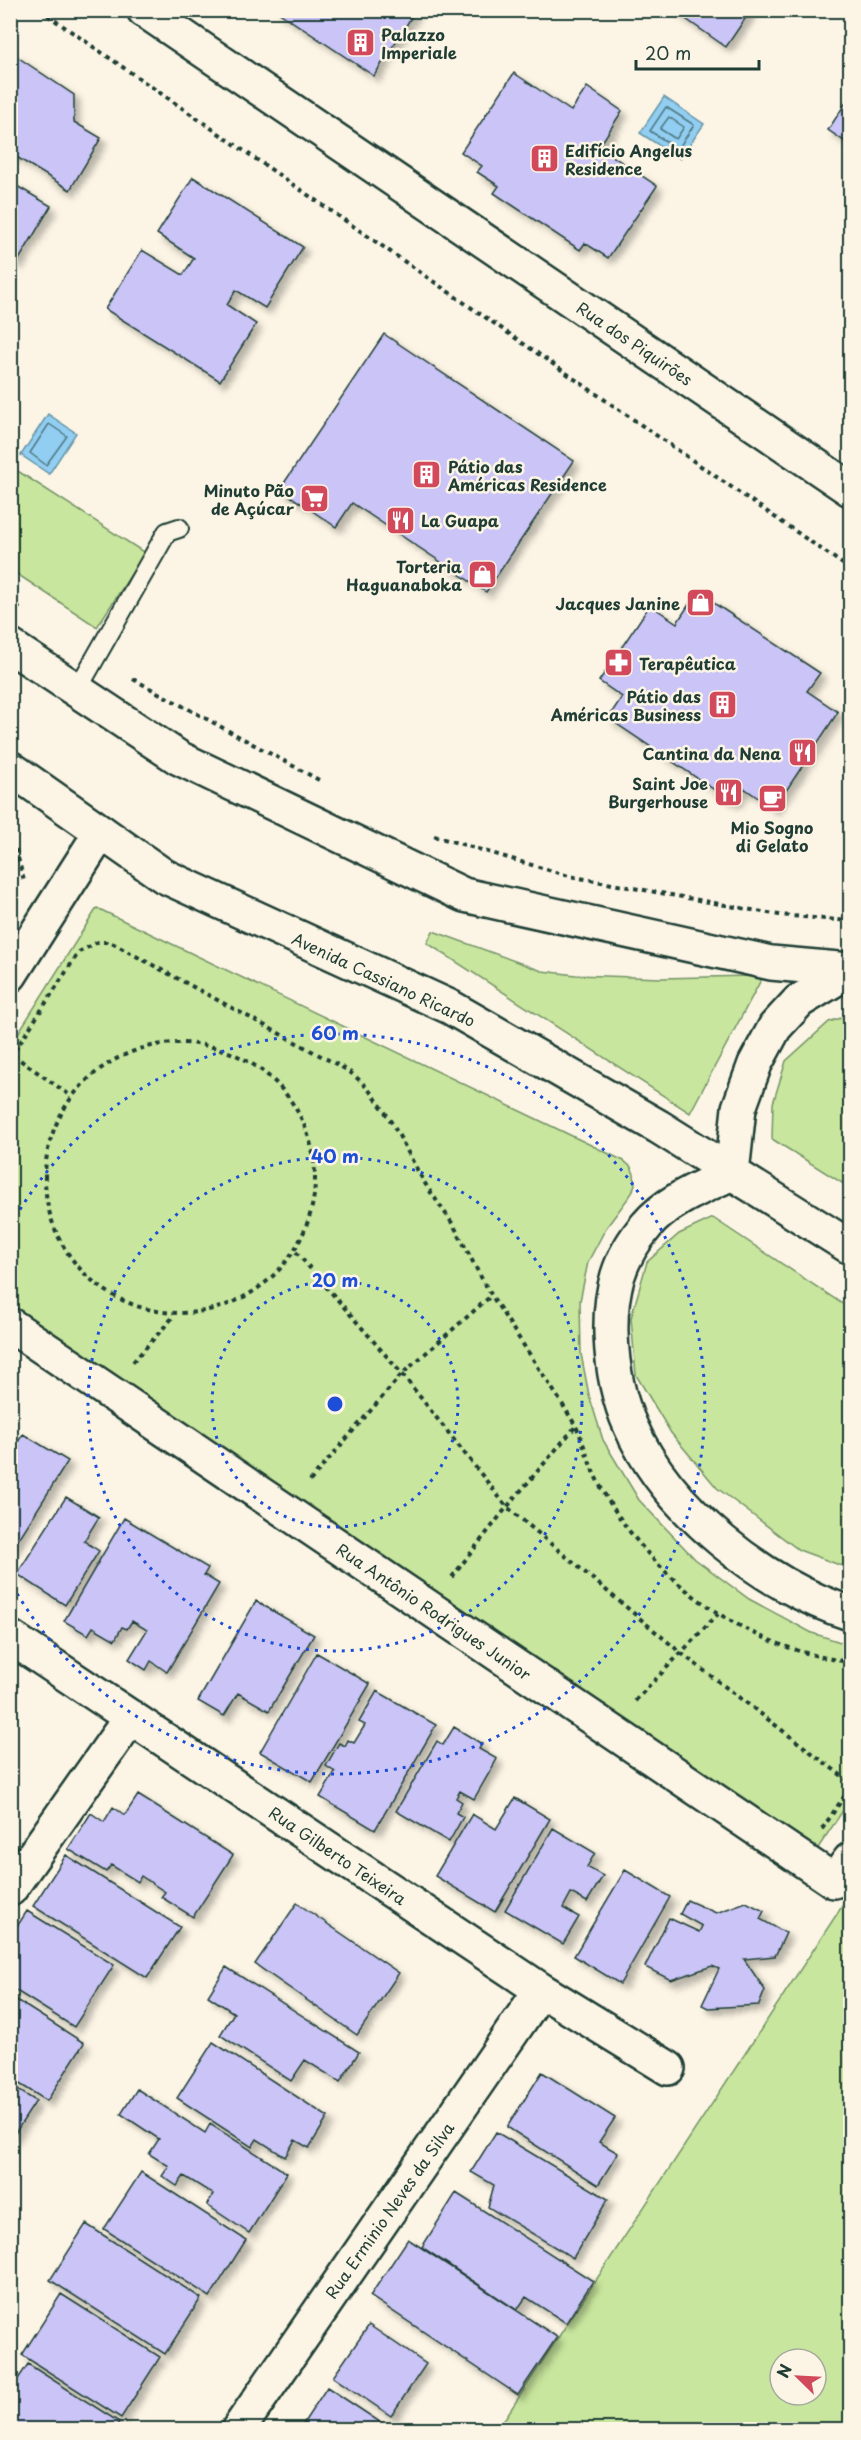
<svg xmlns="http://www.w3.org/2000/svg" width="861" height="2440" viewBox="0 0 861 2440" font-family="'Playpen Sans',sans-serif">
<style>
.green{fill:#c8e69d;stroke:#749268;stroke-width:1.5;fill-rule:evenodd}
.water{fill:#92cef2;stroke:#6494a6;stroke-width:1.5}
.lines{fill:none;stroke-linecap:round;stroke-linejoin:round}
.shore{stroke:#4d7780;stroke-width:1.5}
.building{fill:#cac4f7;stroke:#1f3d34;stroke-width:1.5;filter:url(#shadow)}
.service-casing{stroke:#1f3d34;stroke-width:22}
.minor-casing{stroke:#1f3d34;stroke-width:38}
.primary-casing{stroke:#1f3d34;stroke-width:38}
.path{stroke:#1f3d34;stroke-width:4;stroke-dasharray:4.5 4.5;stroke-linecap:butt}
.service{stroke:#fcf5e5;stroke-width:18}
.minor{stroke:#fcf5e5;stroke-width:33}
.primary{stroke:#fcf5e5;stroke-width:33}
.ring{fill:none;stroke:#1d4ed8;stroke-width:3;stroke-dasharray:3 6}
.labels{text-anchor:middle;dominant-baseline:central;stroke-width:5;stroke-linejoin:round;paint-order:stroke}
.poi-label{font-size:16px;font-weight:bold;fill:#1f3d34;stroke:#fcf5e5;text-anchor:end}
.street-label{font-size:16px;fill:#1f3d34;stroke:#fcf5e5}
.centre{fill:#1d4ed8;stroke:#fcf5e5;stroke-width:3}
.ring-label{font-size:18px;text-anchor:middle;font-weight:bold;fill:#1d4ed8;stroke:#fcf5e5;stroke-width:5;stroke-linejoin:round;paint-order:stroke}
</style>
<defs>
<filter id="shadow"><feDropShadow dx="5.5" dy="5.5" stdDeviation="3" flood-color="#0004"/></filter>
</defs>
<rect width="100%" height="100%" fill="#fcf5e5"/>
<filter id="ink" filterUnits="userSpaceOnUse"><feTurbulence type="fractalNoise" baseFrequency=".0167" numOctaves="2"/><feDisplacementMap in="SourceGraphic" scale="12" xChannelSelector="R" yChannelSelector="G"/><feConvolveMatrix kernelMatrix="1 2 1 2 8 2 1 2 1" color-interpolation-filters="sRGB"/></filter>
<g filter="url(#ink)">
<path class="green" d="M10 466 145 553 97 627 11 570Z
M97 908 624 1161 631 1167 634 1174 635 1184 632 1193 606 1228 588 1262 580 1301 581 1354 589 1395 603 1440 639 1500 695 1559 749 1599 812 1633 850 1645V1800L812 1857 11 1313 10 1046Z
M433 931 542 971 576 975 661 978 751 976 762 978 690 1113 427 943Z
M850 1015V1188L772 1139 773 1103 786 1061 829 1022Z
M713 1218 850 1309V1569L799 1550 717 1488 671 1433 636 1375 631 1318 647 1262 679 1234Z
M850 1894V2429H498ZM780 2359H816V2395H780Z"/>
<path class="water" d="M664 97 704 124 680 159 640 133Z
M48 414 76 433 49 474 21 455Z"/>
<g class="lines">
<path class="shore" d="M666 107 694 125 678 149 650 131Z
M669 117 684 127 676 139 660 129Z
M49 424 67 436 46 465 30 453Z"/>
</g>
<path class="building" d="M275 10H416L374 76Z
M673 10H751L726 47Z
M10 52 74 95V122L101 138 70 190 10 153Z
M514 73 571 111 587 87 622 111 599 147 657 186 608 258 585 243 580 250 494 193 499 186 477 172 482 166 461 152Z
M850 96V145L828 130Z
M193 177 303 247 265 308 236 290 227 305 256 324 220 381 105 309 142 250 183 275 194 258 157 234Z
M10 182 51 206 17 263 10 259Z
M384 334 574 461 486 592 352 503 336 527 280 489Z
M697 592 820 673 807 691 838 712 774 809 744 788 734 803 608 718 622 697 599 681 650 605 677 623Z
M23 1434 68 1461 10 1553V1454Z
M66 1497 99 1517 84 1541 99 1551 65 1605 17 1574Z
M124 1518 208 1568 204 1575 219 1584 167 1672 151 1661 146 1670 129 1659 147 1630 132 1621 127 1629 122 1627 115 1640 93 1627 88 1635 64 1621Z
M256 1601 314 1635 269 1711 238 1693 224 1716 198 1701Z
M317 1653 370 1684 312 1782 260 1752Z
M377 1691 436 1725 375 1830 320 1797 335 1772 326 1766 339 1743 345 1746 348 1740 354 1743 365 1725 359 1722Z
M454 1727 482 1744 479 1749 497 1759 474 1799 460 1791 456 1798 462 1802 456 1813 463 1817 449 1842 396 1811 437 1741 443 1745Z
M138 1795 233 1855 193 1917 161 1897 165 1892 141 1876 138 1882 111 1865 106 1872 68 1849 91 1813 104 1822 113 1807 125 1815Z
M515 1798 550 1819 495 1912 435 1876 472 1814 496 1829Z
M553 1828 595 1853 587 1867 603 1876 587 1902 571 1893 563 1908 579 1917 563 1944 505 1910Z
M66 1855 180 1927 147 1978 33 1906Z
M625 1870 670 1897 620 1984 574 1956Z
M687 1900 716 1913 746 1902 764 1911 760 1919 786 1933 775 1956 744 1959 765 1990 759 2005 708 2008 702 2005 719 1969 712 1966 671 1980 645 1967 669 1918 699 1932 702 1926 680 1914Z
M297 1903 399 1973 357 2035 255 1964Z
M27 1911 114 1965 74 2027 10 1987V1937Z
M226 1967 359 2052 340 2082 305 2060 291 2081 220 2035 234 2013 208 1996Z
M10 1996 84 2043 47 2101 10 2078Z
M213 2042 328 2117 309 2148 295 2140 285 2157 257 2139 252 2147 177 2098Z
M542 2072 615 2118 599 2142 618 2153 598 2185 507 2127Z
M10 2085 36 2101 10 2141Z
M137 2089 205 2133 210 2124 287 2173 249 2233 207 2205 213 2194 184 2176 177 2186 162 2176 169 2166 149 2154 159 2139 121 2114Z
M496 2132 608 2199 573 2258 488 2207 494 2185 471 2172Z
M141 2172 246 2240 210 2297 104 2229Z
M456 2193 593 2281 566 2323 526 2297 517 2310 422 2247Z
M86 2224 201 2298 165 2354 50 2280Z
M408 2239 557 2337 518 2395 370 2296Z
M61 2294 160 2357 121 2418 22 2355Z
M369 2325 426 2364 391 2416 333 2377Z
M28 2364 119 2422 114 2430H10V2391Z
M327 2387 392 2430H299Z"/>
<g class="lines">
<defs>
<path id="service" d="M77 690 167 532 179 528"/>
<path id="minor" d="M144 10 850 489
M10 975 101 832
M732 1173C703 1187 668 1200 647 1225 618 1258 610 1291 611 1334 612 1364 618 1399 631 1427 667 1509 765 1587 850 1613
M10 1325 834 1881 850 1860
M10 1637 541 1990 668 2068
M10 1889 131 1717
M238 2430 541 1990"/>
<path id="primary" d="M10 646 179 758 464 895 771 963 850 970
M10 768 164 876 450 1007 659 1127 850 1247
M732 1173 739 1108 755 1064 775 1027 799 1001 850 970"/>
</defs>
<use href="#service" class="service-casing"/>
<use href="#minor" class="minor-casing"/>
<use href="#primary" class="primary-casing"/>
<path class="path" d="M40 10 850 569
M10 602 20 609
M133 679 319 780
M434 836 569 876 779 915 850 921
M10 843 15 846 24 881
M45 1178a135 135 0 1 1 270 0a135 135 0 1 1-270 0Z
M13 1055 71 1096
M10 1058 79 952 98 942H110L347 1070C384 1096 403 1147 426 1185 435 1199 445 1212 454 1226 465 1246 475 1267 486 1286 514 1333 546 1377 574 1423 582 1436 585 1452 591 1466 596 1479 604 1494 612 1506 664 1589 752 1649 850 1662
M296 1252 402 1374 507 1507 681 1653 850 1782
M133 1362 174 1316
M310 1481 402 1374 492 1295
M452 1577 507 1507 576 1426
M635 1701 718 1614
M822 1829 850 1788"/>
<use href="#service" class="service"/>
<use href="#minor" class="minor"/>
<use href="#primary" class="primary"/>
</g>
</g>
<g class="ring">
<circle cx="335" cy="1404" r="123"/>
<circle cx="335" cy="1404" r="247"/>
<path d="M11 1225A370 370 0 1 1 11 1583"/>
</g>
<defs>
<symbol id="building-square" viewBox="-11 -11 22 22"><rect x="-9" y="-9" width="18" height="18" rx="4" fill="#d1495b" stroke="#fcf5e5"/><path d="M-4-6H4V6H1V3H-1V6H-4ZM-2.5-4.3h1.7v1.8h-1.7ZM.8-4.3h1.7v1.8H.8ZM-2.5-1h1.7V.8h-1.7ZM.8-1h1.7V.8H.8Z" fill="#fff"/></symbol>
<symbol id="supermarket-square" viewBox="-11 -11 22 22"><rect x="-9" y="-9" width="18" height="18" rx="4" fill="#d1495b" stroke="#fcf5e5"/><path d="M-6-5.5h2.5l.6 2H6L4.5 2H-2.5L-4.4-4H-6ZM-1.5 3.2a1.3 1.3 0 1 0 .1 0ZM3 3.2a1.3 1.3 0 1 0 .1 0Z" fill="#fff"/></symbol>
<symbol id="restaurant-square" viewBox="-11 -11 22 22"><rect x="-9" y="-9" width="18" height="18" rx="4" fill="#d1495b" stroke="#fcf5e5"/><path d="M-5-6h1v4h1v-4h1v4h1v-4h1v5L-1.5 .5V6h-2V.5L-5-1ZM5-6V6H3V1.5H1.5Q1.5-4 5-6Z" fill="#fff"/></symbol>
<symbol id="shop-square" viewBox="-11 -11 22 22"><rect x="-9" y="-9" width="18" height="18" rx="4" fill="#d1495b" stroke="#fcf5e5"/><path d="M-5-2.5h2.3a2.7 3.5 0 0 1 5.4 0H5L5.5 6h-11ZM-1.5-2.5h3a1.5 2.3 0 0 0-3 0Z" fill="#fff"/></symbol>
<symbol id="pharmacy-square" viewBox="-11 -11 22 22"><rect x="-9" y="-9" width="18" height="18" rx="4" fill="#d1495b" stroke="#fcf5e5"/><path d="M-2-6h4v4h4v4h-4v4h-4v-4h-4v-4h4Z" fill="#fff"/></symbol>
<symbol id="cafe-square" viewBox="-11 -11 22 22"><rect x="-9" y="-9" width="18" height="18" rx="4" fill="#d1495b" stroke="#fcf5e5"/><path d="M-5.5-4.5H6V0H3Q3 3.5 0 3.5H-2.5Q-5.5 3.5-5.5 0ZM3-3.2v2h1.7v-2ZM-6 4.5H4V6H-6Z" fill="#fff"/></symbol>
</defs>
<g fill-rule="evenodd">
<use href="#building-square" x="344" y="26" width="33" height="33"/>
<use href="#building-square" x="528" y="142" width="33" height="33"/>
<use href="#building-square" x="410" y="458" width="33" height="33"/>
<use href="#supermarket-square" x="298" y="482" width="33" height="33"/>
<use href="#restaurant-square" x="384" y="504" width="33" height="33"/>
<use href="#shop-square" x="466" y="558" width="33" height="33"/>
<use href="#shop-square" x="684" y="586" width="33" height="33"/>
<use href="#pharmacy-square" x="602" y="646" width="33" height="33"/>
<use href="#building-square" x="706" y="688" width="33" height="33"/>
<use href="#restaurant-square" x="786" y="736" width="33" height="33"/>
<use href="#restaurant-square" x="712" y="776" width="33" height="33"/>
<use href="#cafe-square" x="756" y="782" width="33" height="33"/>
</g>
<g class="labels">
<g class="poi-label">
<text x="381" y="34" text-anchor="start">Palazzo<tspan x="381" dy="18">Imperiale</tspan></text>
<text x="565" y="150" text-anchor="start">Edifício Angelus<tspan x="565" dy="18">Residence</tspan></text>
<text x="448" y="466" text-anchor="start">Pátio das<tspan x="448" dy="18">Américas Residence</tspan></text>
<text x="294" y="490">Minuto Pão<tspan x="294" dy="18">de Açúcar</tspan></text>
<text x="421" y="520" text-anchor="start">La Guapa</text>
<text x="462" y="566">Torteria<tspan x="462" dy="18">Haguanaboka</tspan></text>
<text x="680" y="603">Jacques Janine</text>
<text x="639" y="663" text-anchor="start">Terapêutica</text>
<text x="701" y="696">Pátio das<tspan x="701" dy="18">Américas Business</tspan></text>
<text x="781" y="753">Cantina da Nena</text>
<text x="708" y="783">Saint Joe<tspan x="708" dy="18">Burgerhouse</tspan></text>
<text x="772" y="827" text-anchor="middle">Mio Sogno<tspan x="772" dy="18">di Gelato</tspan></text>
</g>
<g class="street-label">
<text transform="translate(635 343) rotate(34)">Rua dos Piquirões</text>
<text transform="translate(384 979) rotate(25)">Avenida Cassiano Ricardo</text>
<text transform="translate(434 1611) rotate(34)">Rua Antônio Rodrigues Junior</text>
<text transform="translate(338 1855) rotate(34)">Rua Gilberto Teixeira</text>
<text transform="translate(389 2210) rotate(-55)">Rua Erminio Neves da Silva</text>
</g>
</g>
<circle cx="335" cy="1404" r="9" class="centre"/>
<g class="ring-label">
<text x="335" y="1040">60 m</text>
<text x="335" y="1163">40 m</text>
<text x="335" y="1287">20 m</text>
</g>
<rect width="861" height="2440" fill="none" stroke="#fcf5e5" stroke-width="36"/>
<rect x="18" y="18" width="825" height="2404" fill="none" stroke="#1f3d34" stroke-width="2" filter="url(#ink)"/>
<g transform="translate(798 2377) rotate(294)"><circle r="28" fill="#fcf5e5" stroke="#a4ab9e" stroke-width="1.5"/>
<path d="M0-4.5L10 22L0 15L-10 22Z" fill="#d1495b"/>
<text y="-9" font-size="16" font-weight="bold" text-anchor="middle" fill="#1f3d34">N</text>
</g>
<path d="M636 60v9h123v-9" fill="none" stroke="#1f3d34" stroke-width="3"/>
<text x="645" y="60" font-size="18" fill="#1f3d34" stroke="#fcf5e5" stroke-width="4.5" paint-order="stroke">20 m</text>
</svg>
